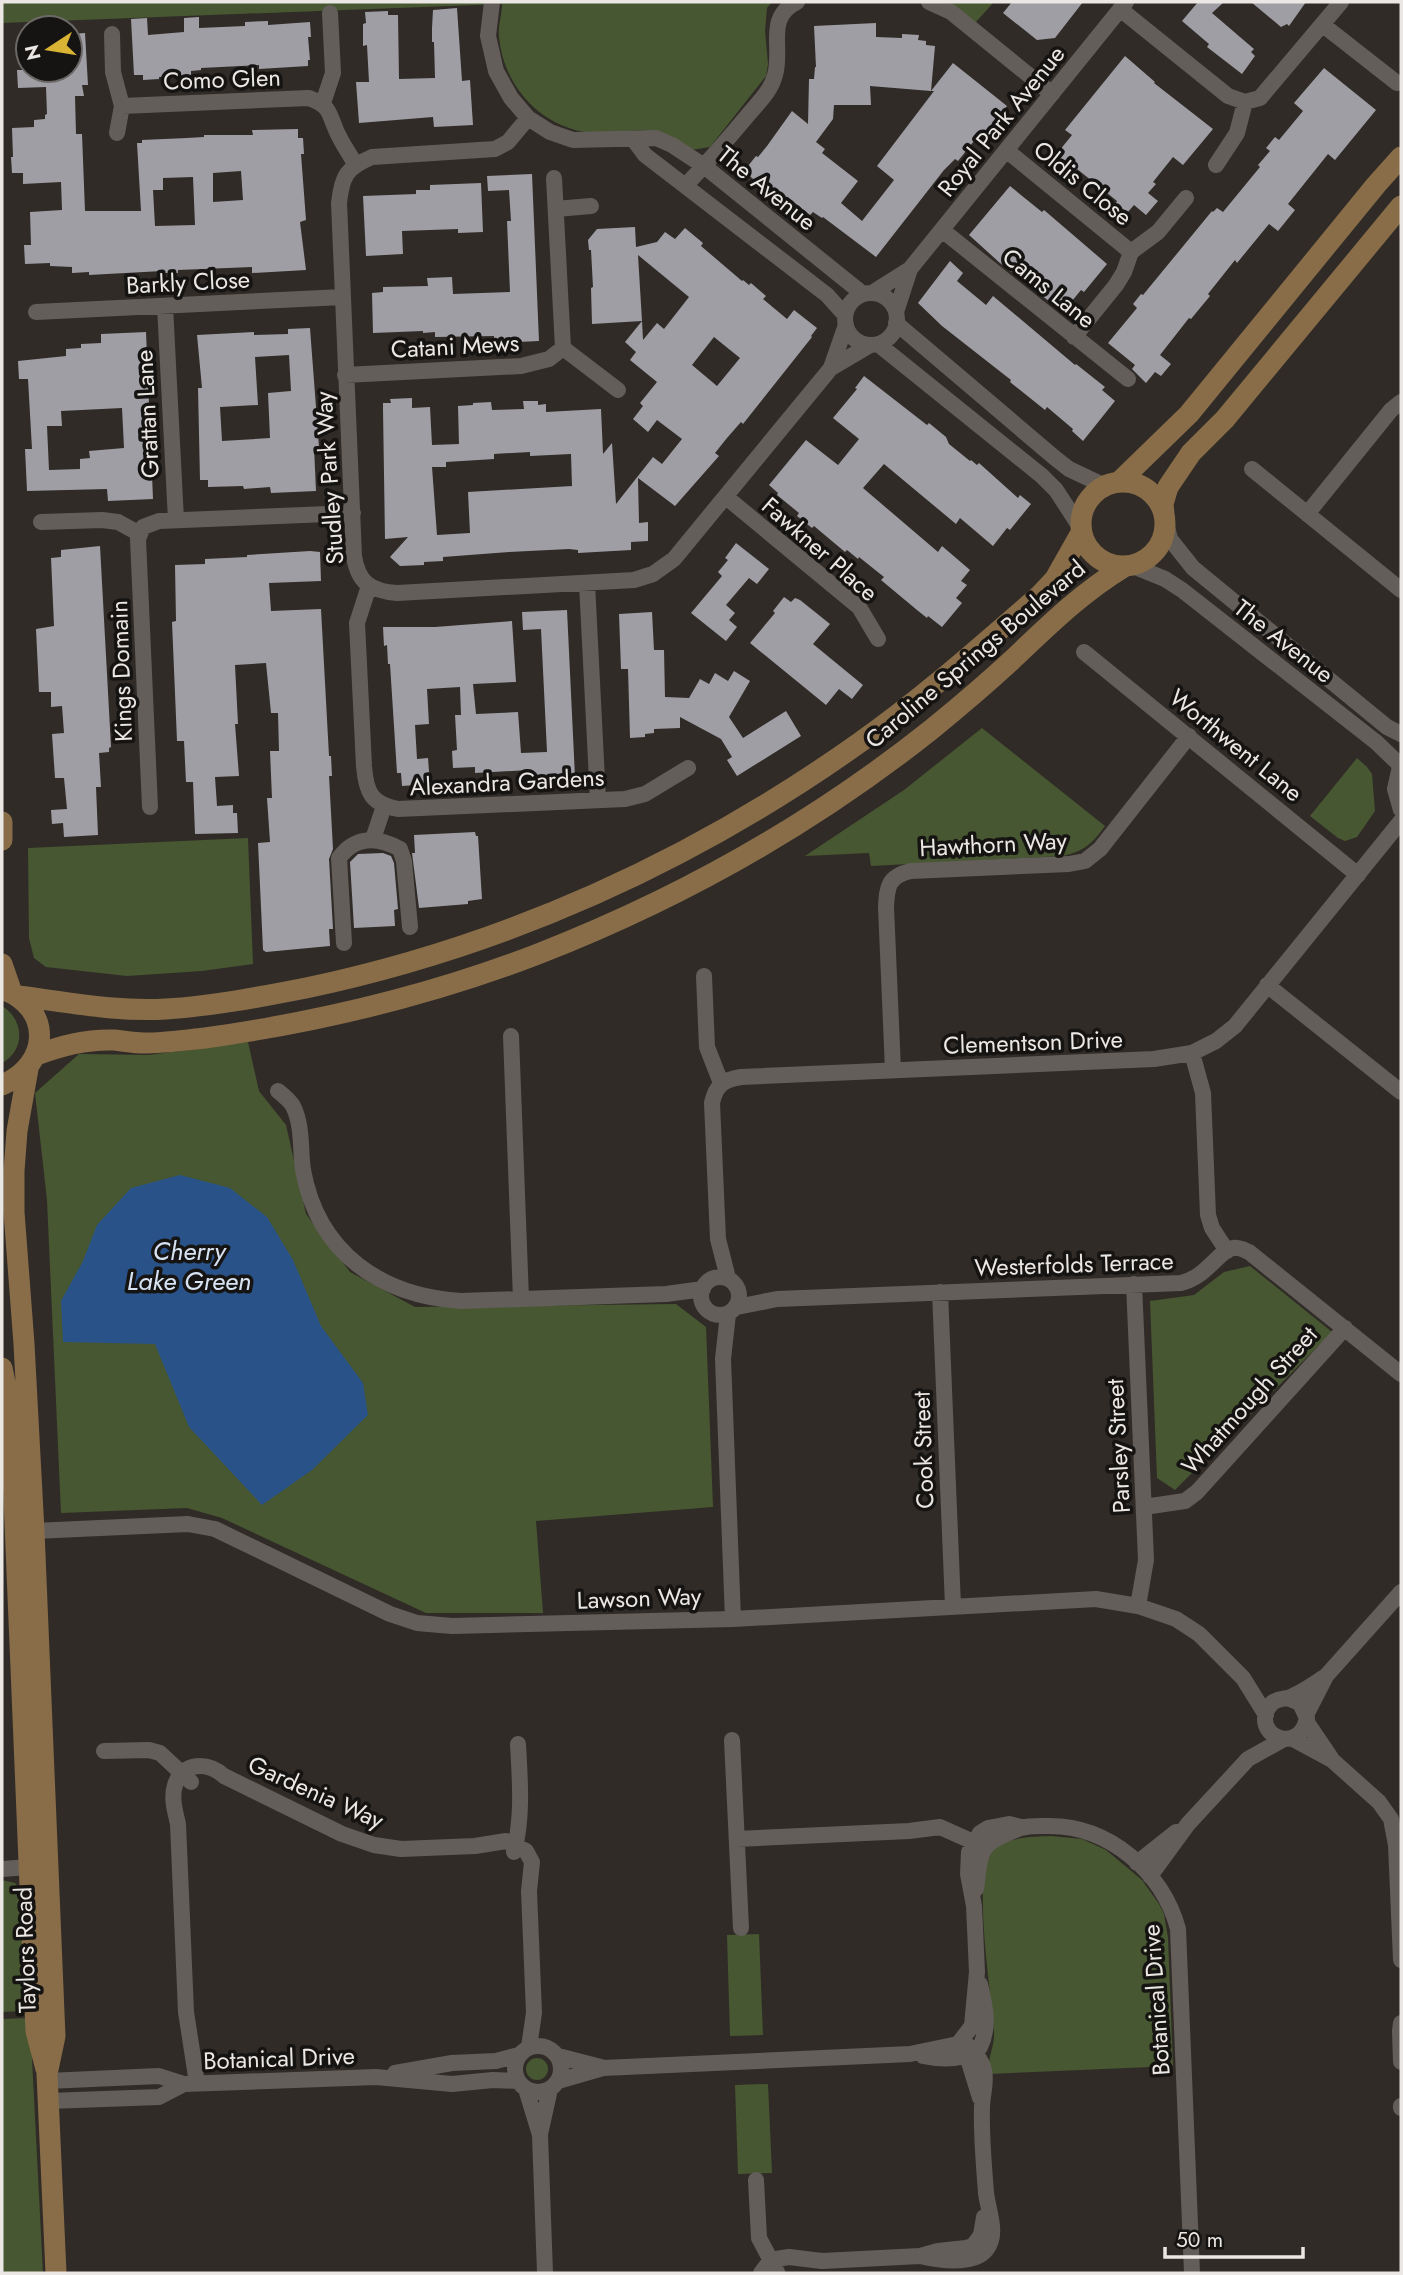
<svg xmlns="http://www.w3.org/2000/svg" width="1403" height="2275" viewBox="0 0 1403 2275" font-family="Jost,sans-serif">
<style>
.green{fill:#475731}
.water{fill:#295388}
.building{fill:#9f9ea5;fill-rule:evenodd}
.lines{fill:none;stroke-linecap:round;stroke-linejoin:round}
.street{stroke:#635e59;stroke-width:16}
.secondary{stroke:#886d48;stroke-width:21}
.labels{text-anchor:middle;dominant-baseline:central;stroke-width:7;stroke-linejoin:round;paint-order:stroke}
.street-label{font-size:24px;fill:#eae7e4;stroke:#161412}
.water-label{font-size:26px;font-style:italic;fill:#d7e3f3;stroke:#161412}
</style>
<rect width="100%" height="100%" fill="#302b27"/>
<path class="green" d="M2 2H772L767 8 765 31 768 64 766 76 710 147 691 150C682 145 672 136 663 133 644 127 618 133 598 133 545 132 503 88 499 36 498 26 502 14 502 4L2 23Z
M948 2H994L975 23Z
M982 728 1105 826C1093 843 1083 852 1062 856L871 866 869 853 805 856 904 790Z
M1357 758 1367 767 1372 774 1375 811 1357 837 1345 841 1338 838 1310 816Z
M248 838 253 964 202 971 127 976 46 967 34 958 29 938 28 848Z
M2 1006C24 1019 26 1050 2 1063Z
M248 1042 259 1091 286 1125 306 1214 350 1272 415 1307 676 1304 706 1327 713 1507 536 1521 543 1613H426L222 1518 187 1508 61 1513 47 1200 35 1093 79 1054 149 1055Z
M1250 1266 1332 1332 1175 1490 1157 1478 1150 1301 1194 1295 1224 1272Z
M1051 1836 1082 1839 1106 1850 1142 1880 1159 1904 1164 1914 1168 1938 1173 2066 989 2074C987 2057 995 2047 994 2032 992 1993 972 1885 991 1854 1002 1836 1033 1837 1051 1836Z
M2 1880 15 1883 23 1892 27 2011 2 2012Z
M759 1934 763 2035 730 2036 727 1935Z
M27 2018 30 2020 43 2273H3L2 2019Z
M526 2069a11 11 0 1 1 22 0a11 11 0 1 1-22 0Z
M768 2084 772 2173 738 2174 735 2085Z"/>
<path class="water" d="M180 1175 230 1188 267 1217 293 1260 321 1326 363 1383 368 1415 312 1470 262 1505 189 1427 155 1344 63 1342 61 1301 83 1261 97 1225 131 1188Z"/>
<path class="building" d="M1012 2H1083L1055 38 1037 40 1003 13Z
M1198 2H1224L1212 13 1254 49 1251 52 1255 56 1242 74 1207 47 1209 44 1182 21Z
M1251 2H1306L1289 26 1287 24 1281 27Z
M457 8 462 81 470 80 473 125 434 127 433 117 359 123 356 82H369L367 45 363 46V24L366 23 365 12 388 11V15H398L399 79 435 78 434 42H432V28L433 10Z
M199 17V28L245 26V22L268 21V25L310 22 311 37H308L310 60H308V66L259 69V65L201 68V70L191 71V75L159 77V79L143 80V75H134L131 19 147 18 148 35 184 32V18Z
M876 23V37L902 38V34L919 35 918 40 926 41V45L935 46 931 91 870 86 871 105H834L833 119 816 142 825 149 822 153 858 181 841 203 862 221 894 180 877 166 934 91H931L953 63 1007 106 976 143 974 141 958 161 955 159 944 170 876 257 823 217 822 218 813 212 810 215 790 199 784 206 744 171 756 156 758 157 767 146 792 111 808 124 809 79H814L815 67H816L814 26Z
M85 33 88 85H82L84 96H75L76 134H82L85 211H141L137 143H142V140L187 138 204 137V135H253L252 130 298 129V138H303L304 154H301L306 220 300 222 306 270 252 273V267L178 270V273H162V271L89 275V272L72 273V267L50 266V263L25 264 24 245H31L30 212 62 210 61 182 23 184V173H12L11 157H13L12 128 34 127V120L45 119V115L47 114 46 87 18 88 17 70H70V34ZM241 171 243 200 213 202V173ZM193 177 195 225 155 226 153 190H163V178Z
M1125 56 1155 82 1154 83 1213 129 1183 165 1173 157 1153 182 1156 184 1148 193 1158 201 1146 215 1134 205 1127 213 1116 203 1117 201 1077 169 1075 172 1055 156 1072 135 1065 130Z
M1324 68 1376 110 1335 160 1328 154 1288 204 1295 210 1278 231 1269 224 1237 263 1235 260 1208 294 1210 296 1191 319 1189 318 1160 355 1171 364 1161 376 1155 372 1146 383 1132 369 1135 365 1108 343 1137 308 1133 304 1141 294 1143 295 1212 211 1213 212 1217 208 1223 212 1260 167 1258 165 1270 151 1266 148 1275 137 1279 140 1303 111 1294 103Z
M532 174 539 341 494 343V336L435 337V332L423 333V331L373 333 372 293 383 292V287L428 286 427 278 452 277 453 294 510 292 507 221H511L509 190 488 191 487 176Z
M481 183 483 232 458 233V229L402 231 403 254 366 256 363 196 416 194V190H430V185Z
M1010 186 1042 212 1044 210 1107 264 1084 292 1081 290 1063 312 1000 263 969 235Z
M635 227 636 247 657 242 665 232 675 239 685 228 703 243 701 246 742 281 743 280 749 285 751 283 766 296 763 299 787 319 794 310 817 328 811 336 812 337 743 424 741 422 727 438 715 453 719 456 675 506 638 478 639 523 648 522V541L631 542V550L578 553V550L569 549 509 552 443 557V561L424 562V565L400 566 390 557 408 537 385 539 383 409V403H391L390 399 412 398V408L430 407 432 445 459 444 458 406 473 405V403L491 402 492 410 524 409 523 401H538V405L546 404V412L601 409 603 454 612 443 616 504 653 457 662 464 682 439 657 420 648 432 633 419 643 406 640 403 657 382 630 360 636 352 625 342 642 321 643 340 657 323 664 329 689 297 638 255 642 321 592 324 591 288 593 287 591 250H589L588 240 597 229ZM714 337 740 358 717 386 692 365ZM530 452V456L571 454 572 486 468 492 470 533 437 535 432 467H446V462L494 459V454Z
M950 261 963 273 957 281 986 305 993 296 1075 365 1076 364 1105 387 1102 390 1115 401 1083 441 1072 431 1073 429 1047 407 1045 410 1010 382 1011 380 942 326 918 303Z
M310 328 319 447H314L316 491 271 493 270 487 244 489 243 486 208 487V480H200L198 388H202L197 335 254 332V335L288 334V329ZM289 355 291 391 268 393 270 438 222 441 220 407 258 405 255 357Z
M146 332 153 499 108 501 107 489 27 491 25 449H32L28 379H19L18 361 66 356V349L81 348V344L101 343V334ZM122 408 124 448 89 451 90 458 80 459V469L49 470 47 426H62L61 411Z
M864 376 927 425 929 423 946 437 949 444 970 461 971 460 977 465 979 463 1018 498 1020 495 1031 504 1010 530 1007 528 993 546 960 518 956 524 884 464 863 488 938 552 942 546 970 570 961 581 967 585 956 598 962 603 942 627 928 616 927 618 917 610 881 580 884 577 859 557 858 559 847 550 845 552 814 526 812 528 797 516 799 513 777 495 778 493 769 485 806 440 838 465 859 439 833 418 857 389 855 388Z
M736 543 769 569 757 584 749 578 726 605 735 613 729 620 737 627 726 641 691 613 722 576 718 572 728 560 725 558Z
M100 546 111 747 109 748V752L99 753 101 787H96L98 835 64 837 63 823 52 824 51 810 67 809 64 778H55L52 734 64 733 62 706 51 707V692H39L36 629 54 626 51 558 61 557V550Z
M310 551 320 552 321 581 269 583 271 611 321 609 329 756H331L332 776H329L333 849 329 859 333 929H329L330 946 266 952 263 950 258 843 270 842 267 798H272L270 751H279L278 713H271L266 663 235 665 238 724H235L239 776 215 777 217 806 233 805V813H237L238 833 195 834 193 782H186L184 741H177L172 622 176 621 175 565 205 564V559L247 557V555Z
M784 597 791 602 795 598 800 600 830 624 813 644 863 685 852 699 839 689 826 705 750 643 775 613 773 611Z
M567 610 575 777 529 779V770L475 773V767L453 768 452 751 457 750 455 715H461L460 687 427 689 429 724 415 725 417 759 428 758 430 784 402 786 401 773H397L390 664H388L387 645 384 646 383 627H435L512 621 516 682 473 684 476 714 518 712 521 753 547 752 541 629 523 630 522 612Z
M652 612 654 650H664L665 697 689 698 700 679 709 684 715 673 728 681 734 671 750 681 729 717 743 738 786 711 801 736 737 776 727 760 732 757 721 739 680 717V728L654 729V733L645 734V737L630 738 628 669H621L619 614Z
M475 832 476 836H478L482 899 468 901V904L419 908 412 853H415L414 835Z
M383 853 391 856 394 863 398 909 394 910 395 926 354 928 350 862 358 854Z"/>
<g class="lines">
<path class="street" d="M492 2 488 36 496 71 511 98 528 118 550 132 573 140 656 138 672 145 704 166 863 294
M929 2 951 12 1052 94
M1120 9 1228 96 1245 102 1260 98 1341 2
M1323 25 1397 83
M112 34 113 72 122 106 117 133
M323 103 333 73 330 13
M122 106 309 98C330 106 328 111 336 130 341 142 349 153 355 164
M528 118 508 142 495 149 372 157C346 168 342 176 339 203L354 556C358 583 371 591 397 593L634 580 653 574 674 559 831 368 870 345
M633 139 645 155 827 295 845 315
M1006 150 1131 252
M1216 165 1237 133 1245 102
M554 178 563 348 618 390
M686 185C708 162 728 139 748 115 758 103 771 91 775 75 783 48 765 17 797 2
M556 209 591 206
M942 230 1128 379
M872 293 910 269 1126 2
M845 319a26 26 0 1 1 52 0a26 26 0 1 1-52 0Z
M165 306 176 520
M36 312 343 297
M896 312 910 269
M896 323 1055 458 1069 469 1105 486
M1074 337 1116 285 1124 272 1131 252 1158 232 1186 198
M878 344 1042 476 1056 490 1080 527
M831 368 846 325
M345 375 521 366 549 359 563 348
M1252 469 1401 590
M726 497 859 607 878 639
M1307 514 1391 410 1401 402
M41 522 102 520 118 522 140 534
M1166 523 1170 539 1193 568 1387 727 1401 734
M1133 566 1165 579 1182 590 1376 742 1400 765
M587 583 598 800
M369 586 357 623 364 766C366 792 371 804 398 809L625 799 645 794 688 768
M1084 652 1358 875
M1401 762 1395 789 1401 810
M150 807 138 539 143 527 159 521 353 513
M373 839 384 806
M344 943 339 858C355 836 377 836 400 849L404 861 410 927
M704 976 707 1047 721 1083
M1267 985 1401 1092
M511 1036 521 1299
M1192 1053 1203 1093 1208 1215 1212 1228 1227 1251
M893 1070 886 907C887 887 888 876 911 871L1069 864 1085 861 1100 849 1189 736
M278 1091C283 1095 290 1101 293 1106 303 1126 300 1150 303 1170 318 1253 381 1296 461 1301L666 1294 703 1289
M701 1296a19 19 0 1 1 38 0a19 19 0 1 1-38 0Z
M728 1278 718 1239 712 1103C716 1085 723 1080 741 1077L1154 1059 1192 1053 1216 1041 1235 1026 1401 821
M1134 1284 1146 1560 1138 1606
M940 1292 953 1606
M737 1307 777 1299 1181 1283C1207 1277 1218 1251 1233 1248 1239 1247 1244 1250 1249 1252L1401 1374
M728 1314 723 1359 733 1619
M1144 1507 1185 1501 1197 1492 1345 1328
M34 1531 188 1524 215 1529 390 1614 417 1623 452 1626 733 1619 1096 1599 1138 1606 1176 1619 1199 1634 1243 1678 1266 1715
M1288 1698 1300 1703 1307 1718C1301 1752 1258 1740 1266 1712 1268 1708 1269 1706 1272 1703 1278 1698 1282 1699 1288 1698 1300 1694 1315 1683 1326 1676
M1306 1715 1326 1676 1401 1592
M1306 1721 1331 1758
M1291 1738 1332 1760 1379 1802 1391 1819 1396 1845 1401 1960
M732 1740 741 1928
M104 1751 149 1750 160 1753 191 1782
M737 1839 909 1831 940 1827 969 1840 979 1849
M514 1852C523 1816 520 1781 518 1744
M1137 1863 1176 1832
M2 1869 29 1867
M1150 1876 1188 1824 1248 1759 1284 1739
M976 1889C978 1877 978 1862 983 1852 989 1840 1002 1836 1013 1831 1025 1825 1037 1826 1050 1826 1109 1826 1163 1872 1178 1929L1192 2273
M1401 2023 1400 2031 1401 2062
M515 2069a23 23 0 1 1 46 0a23 23 0 1 1-46 0Z
M964 2046 980 2098
M558 2056 601 2067
M923 2056C942 2060 964 2061 980 2047 990 2027 985 2005 980 1984
M395 2073 452 2063 496 2061 519 2055
M47 2081 159 2076 184 2084 376 2077 452 2084 493 2080 518 2081
M558 2081 603 2068 910 2054 958 2044 972 2026 977 1972 974 1906 968 1874 969 1852 980 1833 988 1828 1009 1824 1021 1827
M197 2083 186 2012 178 1824C175 1811 171 1798 175 1785 183 1761 208 1762 224 1776L342 1834 374 1845 401 1849 475 1846 506 1841 526 1851 532 1862 529 1891 534 2013 529 2047
M526 2089 540 2135 545 2273
M49 2101 159 2097 184 2084
M1401 2106V2108
M540 2134 550 2089
M756 2180 759 2238 777 2272
M920 2256C937 2260 973 2266 986 2250 999 2235 988 2210 986 2193 984 2165 981 2135 982 2107 982 2095 987 2083 984 2070 981 2057 971 2049 962 2040
M761 2273 767 2265 776 2259 789 2257 822 2261 920 2256 938 2251 966 2248 973 2246 981 2235 984 2217"/>
<path class="secondary" d="M1081 524a42 42 0 1 1 84 0a42 42 0 1 1-84 0Z
M1119 482 1189 414 1376 185 1401 157
M1164 514 1163 504 1168 487 1191 453 1225 419 1401 206
M2 822V840
M2 964 12 993
M2 989C53 1007 51 1065 2 1085
M18 996C67 1002 116 1012 166 1009 213 1006 260 997 306 988 506 946 693 861 859 743 923 698 981 646 1040 595L1055 579 1081 533
M36 1055C61 1046 86 1039 114 1040 124 1041 134 1043 144 1043 165 1043 185 1040 205 1038 319 1022 432 995 538 954 679 899 814 823 932 729 959 707 985 685 1011 661 1047 627 1081 593 1124 567
M28 1069 17 1131 14 1171V1212L24 1344 34 1531 54 2013 55 2036 47 2074 56 2273
M2 1368 7 1392 11 1427 36 2031 46 2069"/>
</g>
<g class="labels">
<g class="street-label">
<text transform="translate(222 79) rotate(-2)">Como Glen</text>
<text transform="translate(1001 121) rotate(-51)">Royal Park Avenue</text>
<text transform="translate(1083 183) rotate(39)">Oldis Close</text>
<text transform="translate(767 188) rotate(39)">The Avenue</text>
<text transform="translate(188 282) rotate(-3)">Barkly Close</text>
<text transform="translate(1049 288) rotate(39)">Cams Lane</text>
<text transform="translate(455 346) rotate(-3)">Catani Mews</text>
<text transform="translate(147 414) rotate(-93)">Grattan Lane</text>
<text transform="translate(329 478) rotate(-94)">Studley Park Way</text>
<text transform="translate(820 549) rotate(41)">Fawkner Place</text>
<text transform="translate(1284 641) rotate(38)">The Avenue</text>
<text transform="translate(975 654) rotate(-40)">Caroline Springs Boulevard</text>
<text transform="translate(121 671) rotate(-92)">Kings Domain</text>
<text transform="translate(1236 745) rotate(39)">Worthwent Lane</text>
<text transform="translate(507 782) rotate(-3)">Alexandra Gardens</text>
<text transform="translate(993 844) rotate(-3)">Hawthorn Way</text>
<text transform="translate(1033 1042) rotate(-2)">Clementson Drive</text>
<text transform="translate(1074 1264) rotate(-2)">Westerfolds Terrace</text>
<text transform="translate(1249 1400) rotate(-48)">Whatmough Street</text>
<text transform="translate(1118 1446) rotate(-93)">Parsley Street</text>
<text transform="translate(923 1450) rotate(-92)">Cook Street</text>
<text transform="translate(639 1598) rotate(-2)">Lawson Way</text>
<text transform="translate(316 1792) rotate(24)">Gardenia Way</text>
<text transform="translate(25 1950) rotate(-92)">Taylors Road</text>
<text transform="translate(1156 2000) rotate(-94)">Botanical Drive</text>
<text transform="translate(279 2058) rotate(-2)">Botanical Drive</text>
</g>
<g class="water-label">
<text x="189" y="1251">Cherry<tspan x="189" dy="30">Lake Green</tspan></text>
</g>
</g>
<rect width="1403" height="2275" fill="none" stroke="#eae7e4" stroke-width="7"/>
<g transform="translate(49 49) rotate(258)"><circle r="33" fill="#161412" stroke="#6b6866" stroke-width="2"/>
<path d="M0-5L12 26L0 18L-12 26Z" fill="#d9b334"/>
<text y="-10" font-size="19" font-weight="bold" text-anchor="middle" fill="#eae7e4">N</text>
</g>
<path d="M1165 2247v10h138v-10" fill="none" stroke="#eae7e4" stroke-width="3.5"/>
<text x="1176" y="2247" font-size="21" fill="#eae7e4" stroke="#161412" stroke-width="5" paint-order="stroke">50 m</text>
</svg>
